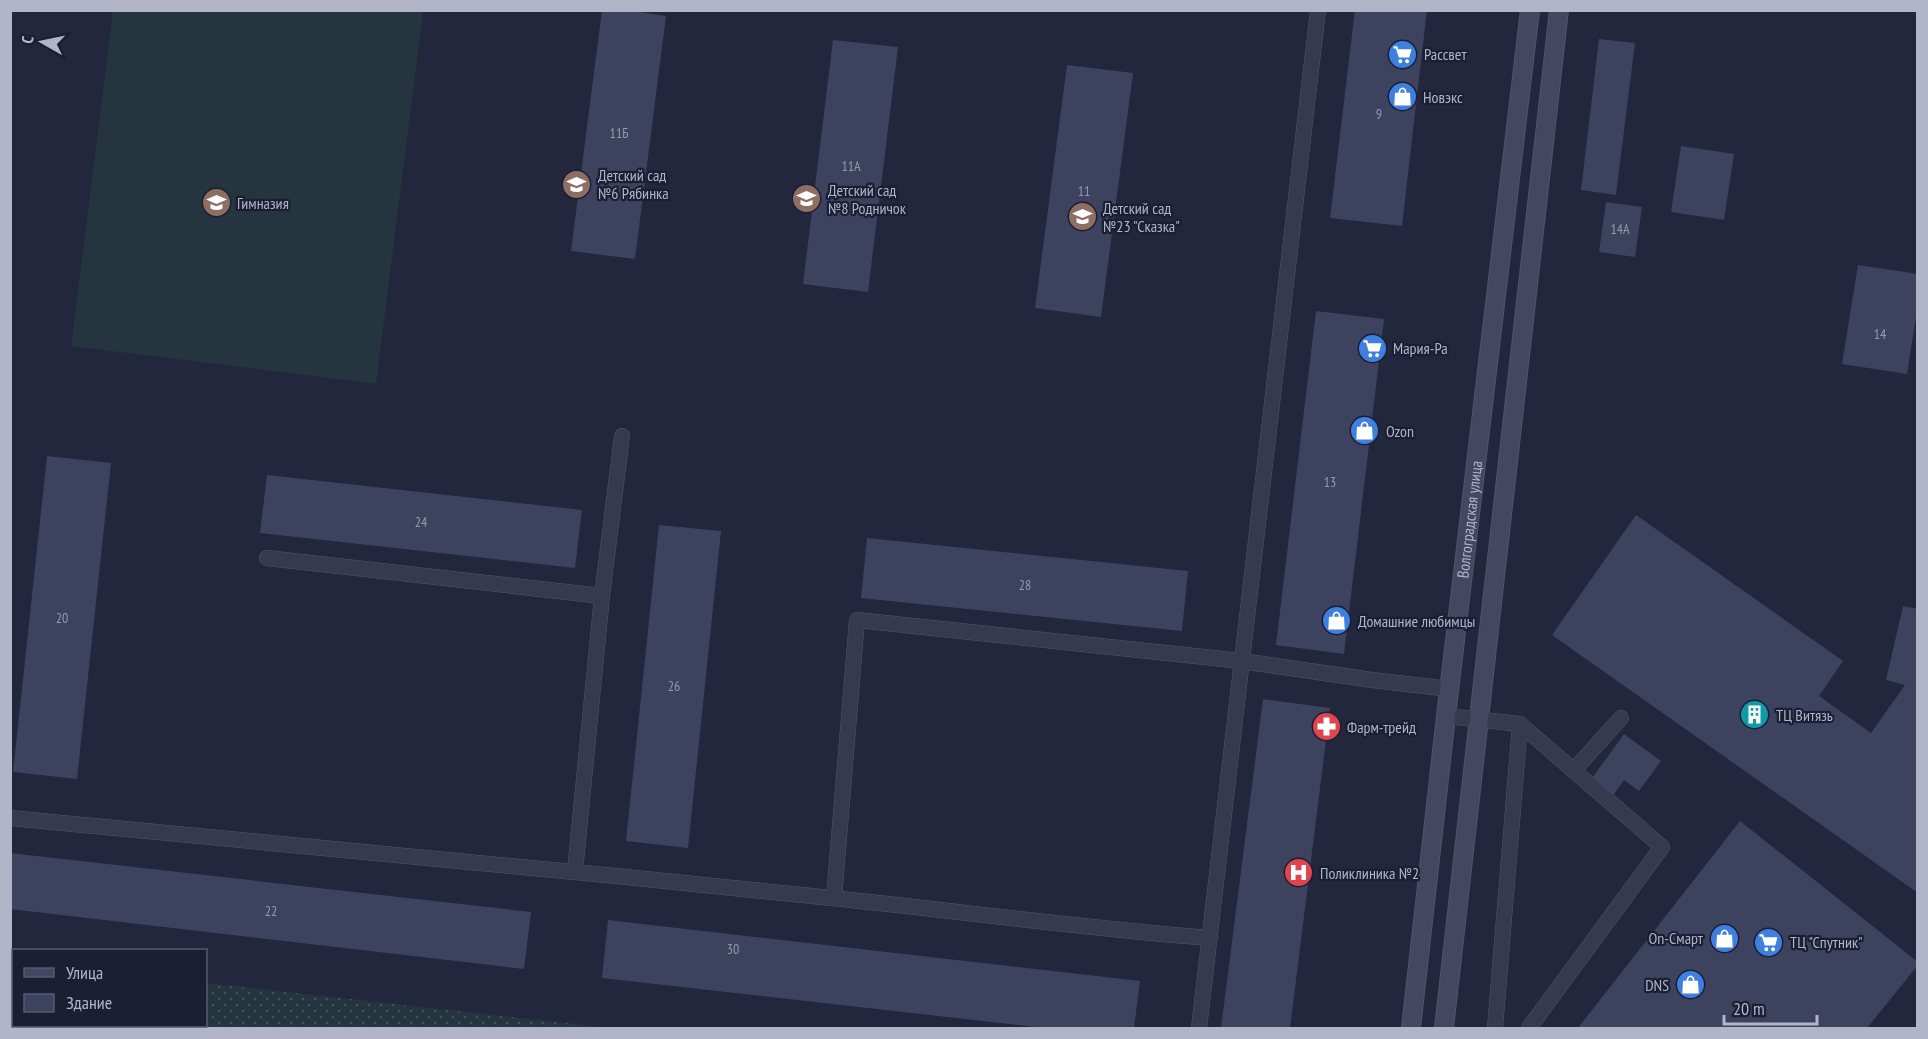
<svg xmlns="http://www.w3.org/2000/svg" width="1928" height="1039" viewBox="0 0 1928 1039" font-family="'PT Sans Narrow',sans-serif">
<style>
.grass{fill:url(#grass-dots)}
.garden{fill:#24353f}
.building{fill:#3d435f}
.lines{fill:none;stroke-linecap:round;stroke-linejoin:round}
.service-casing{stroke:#515569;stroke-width:16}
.secondary-casing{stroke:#515569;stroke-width:20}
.service{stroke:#363a4e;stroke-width:15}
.secondary{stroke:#444762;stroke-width:18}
.labels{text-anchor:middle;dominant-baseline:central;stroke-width:4.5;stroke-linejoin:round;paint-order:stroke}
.number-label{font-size:14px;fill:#9598af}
.poi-label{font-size:16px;fill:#b2b5ca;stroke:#1b1f33;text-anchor:start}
.street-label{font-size:16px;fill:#b2b5ca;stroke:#1b1f33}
</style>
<defs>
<pattern id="grass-dots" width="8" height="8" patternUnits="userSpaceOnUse" patternTransform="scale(1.5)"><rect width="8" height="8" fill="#24353f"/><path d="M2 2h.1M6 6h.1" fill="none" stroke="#415059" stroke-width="1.8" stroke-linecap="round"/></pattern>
</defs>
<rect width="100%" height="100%" fill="#22273e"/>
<path class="grass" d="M11 961H14V1026H206V983L611 1028H11Z"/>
<path class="garden" d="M113 11H423L376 384 71 346Z"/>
<path class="building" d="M602 10H626L666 16 635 259 571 251Z
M1355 10H1427L1402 226 1330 218Z
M1599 39 1635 43 1616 195 1581 190Z
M833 40 898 47 868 292 803 284Z
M1067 65 1133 73 1101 317 1035 308Z
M1681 146 1734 154 1724 220 1671 212Z
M1606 202 1642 207 1635 257 1599 252Z
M1858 265 1918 274V304L1907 374 1842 364Z
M1316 311 1384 319 1344 654 1276 645Z
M47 456 111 463 77 779 13 772Z
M267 475 582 510 575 568 260 533Z
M1636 515 1843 661 1819 696 1871 733 1905 685 1886 680 1903 606 1918 609V893L1552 635Z
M659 525 721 531 688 848 626 841Z
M867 538 1188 571 1182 631 861 598Z
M1263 699 1330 708 1290 1028H1221Z
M1624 734 1661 761 1639 791 1624 780 1612 797 1590 781Z
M1740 821 1918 962V965L1867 1028H1578Z
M10 853 531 912 524 969 10 909Z
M608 920 1140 981 1134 1028H1044L602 978Z"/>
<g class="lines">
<defs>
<path id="service" d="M267 558 602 596
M1446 716 1520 724 1662 847 1529 1028
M1574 770 1621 718
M10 818C278 844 545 868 812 896 945 909 1077 928 1210 938
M575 871 602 596 622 436
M834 898 857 620 1242 661 1372 680 1450 689
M1199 1028 1318 10
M1495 1028 1520 724"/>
<g id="secondary">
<path id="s1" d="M1411 1028 1446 716 1530 10"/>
<path d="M1444 1028 1559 10"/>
</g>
</defs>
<use href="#service" class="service-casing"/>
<use href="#secondary" class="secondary-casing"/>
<use href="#service" class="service"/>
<use href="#secondary" class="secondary"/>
</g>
<defs>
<symbol id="supermarket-disc" viewBox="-11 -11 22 22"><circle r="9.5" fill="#3f7fe0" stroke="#1b1f33"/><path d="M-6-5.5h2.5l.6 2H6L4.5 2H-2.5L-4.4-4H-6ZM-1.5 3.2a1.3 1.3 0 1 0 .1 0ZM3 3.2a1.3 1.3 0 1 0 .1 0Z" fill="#fff"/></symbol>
<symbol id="shop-disc" viewBox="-11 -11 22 22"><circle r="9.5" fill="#3f7fe0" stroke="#1b1f33"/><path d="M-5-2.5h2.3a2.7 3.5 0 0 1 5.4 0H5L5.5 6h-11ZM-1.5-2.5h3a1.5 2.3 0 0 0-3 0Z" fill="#fff"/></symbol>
<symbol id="school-disc" viewBox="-11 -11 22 22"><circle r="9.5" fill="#8d6e63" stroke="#1b1f33"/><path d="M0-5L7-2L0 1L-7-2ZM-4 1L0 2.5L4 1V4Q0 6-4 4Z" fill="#fff"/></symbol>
<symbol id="building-disc" viewBox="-11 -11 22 22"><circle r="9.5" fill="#0f9aa8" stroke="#1b1f33"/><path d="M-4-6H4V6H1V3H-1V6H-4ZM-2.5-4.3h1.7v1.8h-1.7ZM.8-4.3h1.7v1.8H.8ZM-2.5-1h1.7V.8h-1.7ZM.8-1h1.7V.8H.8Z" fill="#fff"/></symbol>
<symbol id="pharmacy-disc" viewBox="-11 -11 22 22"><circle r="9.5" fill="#e0444e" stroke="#1b1f33"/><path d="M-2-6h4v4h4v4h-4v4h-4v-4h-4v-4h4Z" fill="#fff"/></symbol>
<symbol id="hospital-disc" viewBox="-11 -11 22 22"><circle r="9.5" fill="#e0444e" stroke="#1b1f33"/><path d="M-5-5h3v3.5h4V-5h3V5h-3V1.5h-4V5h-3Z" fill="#fff"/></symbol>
</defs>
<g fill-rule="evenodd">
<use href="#supermarket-disc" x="1386" y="38" width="33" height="33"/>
<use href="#shop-disc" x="1386" y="80" width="33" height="33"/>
<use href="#school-disc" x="560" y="168" width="33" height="33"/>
<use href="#school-disc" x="790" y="182" width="33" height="33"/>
<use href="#school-disc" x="200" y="186" width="33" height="33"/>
<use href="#school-disc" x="1066" y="200" width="33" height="33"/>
<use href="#supermarket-disc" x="1356" y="332" width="33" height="33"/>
<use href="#shop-disc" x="1348" y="414" width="33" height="33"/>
<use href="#shop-disc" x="1320" y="604" width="33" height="33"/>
<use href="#building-disc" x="1738" y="698" width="33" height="33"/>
<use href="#pharmacy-disc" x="1310" y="710" width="33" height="33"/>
<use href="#hospital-disc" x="1282" y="856" width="33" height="33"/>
<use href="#shop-disc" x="1708" y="922" width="33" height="33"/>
<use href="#supermarket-disc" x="1752" y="926" width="33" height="33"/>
<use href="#shop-disc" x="1674" y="968" width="33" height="33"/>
</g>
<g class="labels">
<g class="number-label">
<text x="1379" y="114">9</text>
<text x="619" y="133">11Б</text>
<text x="851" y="166">11А</text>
<text x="1084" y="191">11</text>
<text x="1620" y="229">14А</text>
<text x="1880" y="334">14</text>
<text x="1330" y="482">13</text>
<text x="421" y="522">24</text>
<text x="1025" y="585">28</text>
<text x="62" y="618">20</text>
<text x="674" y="686">26</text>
<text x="271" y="911">22</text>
<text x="733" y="949">30</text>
</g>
<g class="poi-label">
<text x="1424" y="54">Рассвет</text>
<text x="1423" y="97">Новэкс</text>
<text x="598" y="175">Детский сад<tspan x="598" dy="18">№6 Рябинка</tspan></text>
<text x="828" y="190">Детский сад<tspan x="828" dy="18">№8 Родничок</tspan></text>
<text x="237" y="203">Гимназия</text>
<text x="1103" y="208">Детский сад<tspan x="1103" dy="18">№23 "Сказка"</tspan></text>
<text x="1393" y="348">Мария-Ра</text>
<text x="1386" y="431">Ozon</text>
<text x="1358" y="621">Домашние любимцы</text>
<text x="1776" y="715">ТЦ Витязь</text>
<text x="1347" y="727">Фарм-трейд</text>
<text x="1320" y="873">Поликлиника №2</text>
<text x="1703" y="938" text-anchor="end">On-Смарт</text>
<text x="1790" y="942">ТЦ "Спутник"</text>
<text x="1669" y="985" text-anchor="end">DNS</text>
</g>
<g class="street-label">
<text stroke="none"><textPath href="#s1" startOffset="512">Волгоградская улица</textPath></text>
</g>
</g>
<rect width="1928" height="1039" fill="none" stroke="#b2b5ca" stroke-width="24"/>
<rect x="12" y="949" width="195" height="78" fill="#1b1f33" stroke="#575b6f" stroke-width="1.5"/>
<rect x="24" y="968" width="30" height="9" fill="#444762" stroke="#575b6f" stroke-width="1.5"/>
<text x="66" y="979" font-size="18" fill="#b2b5ca">Улица</text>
<rect x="24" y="994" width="30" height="18" fill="#3d435f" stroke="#575b6f" stroke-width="1.5"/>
<text x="66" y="1009" font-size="18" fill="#b2b5ca">Здание</text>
<g transform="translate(42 42) rotate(279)" stroke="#1b1f33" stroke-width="4.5" paint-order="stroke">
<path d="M0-4.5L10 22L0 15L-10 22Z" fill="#b2b5ca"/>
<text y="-9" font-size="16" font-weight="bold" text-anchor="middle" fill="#b2b5ca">С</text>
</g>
<path d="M1724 1015v9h93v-9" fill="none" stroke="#b2b5ca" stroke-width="3"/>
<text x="1733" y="1015" font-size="18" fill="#b2b5ca" stroke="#1b1f33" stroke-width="4.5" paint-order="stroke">20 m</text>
</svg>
